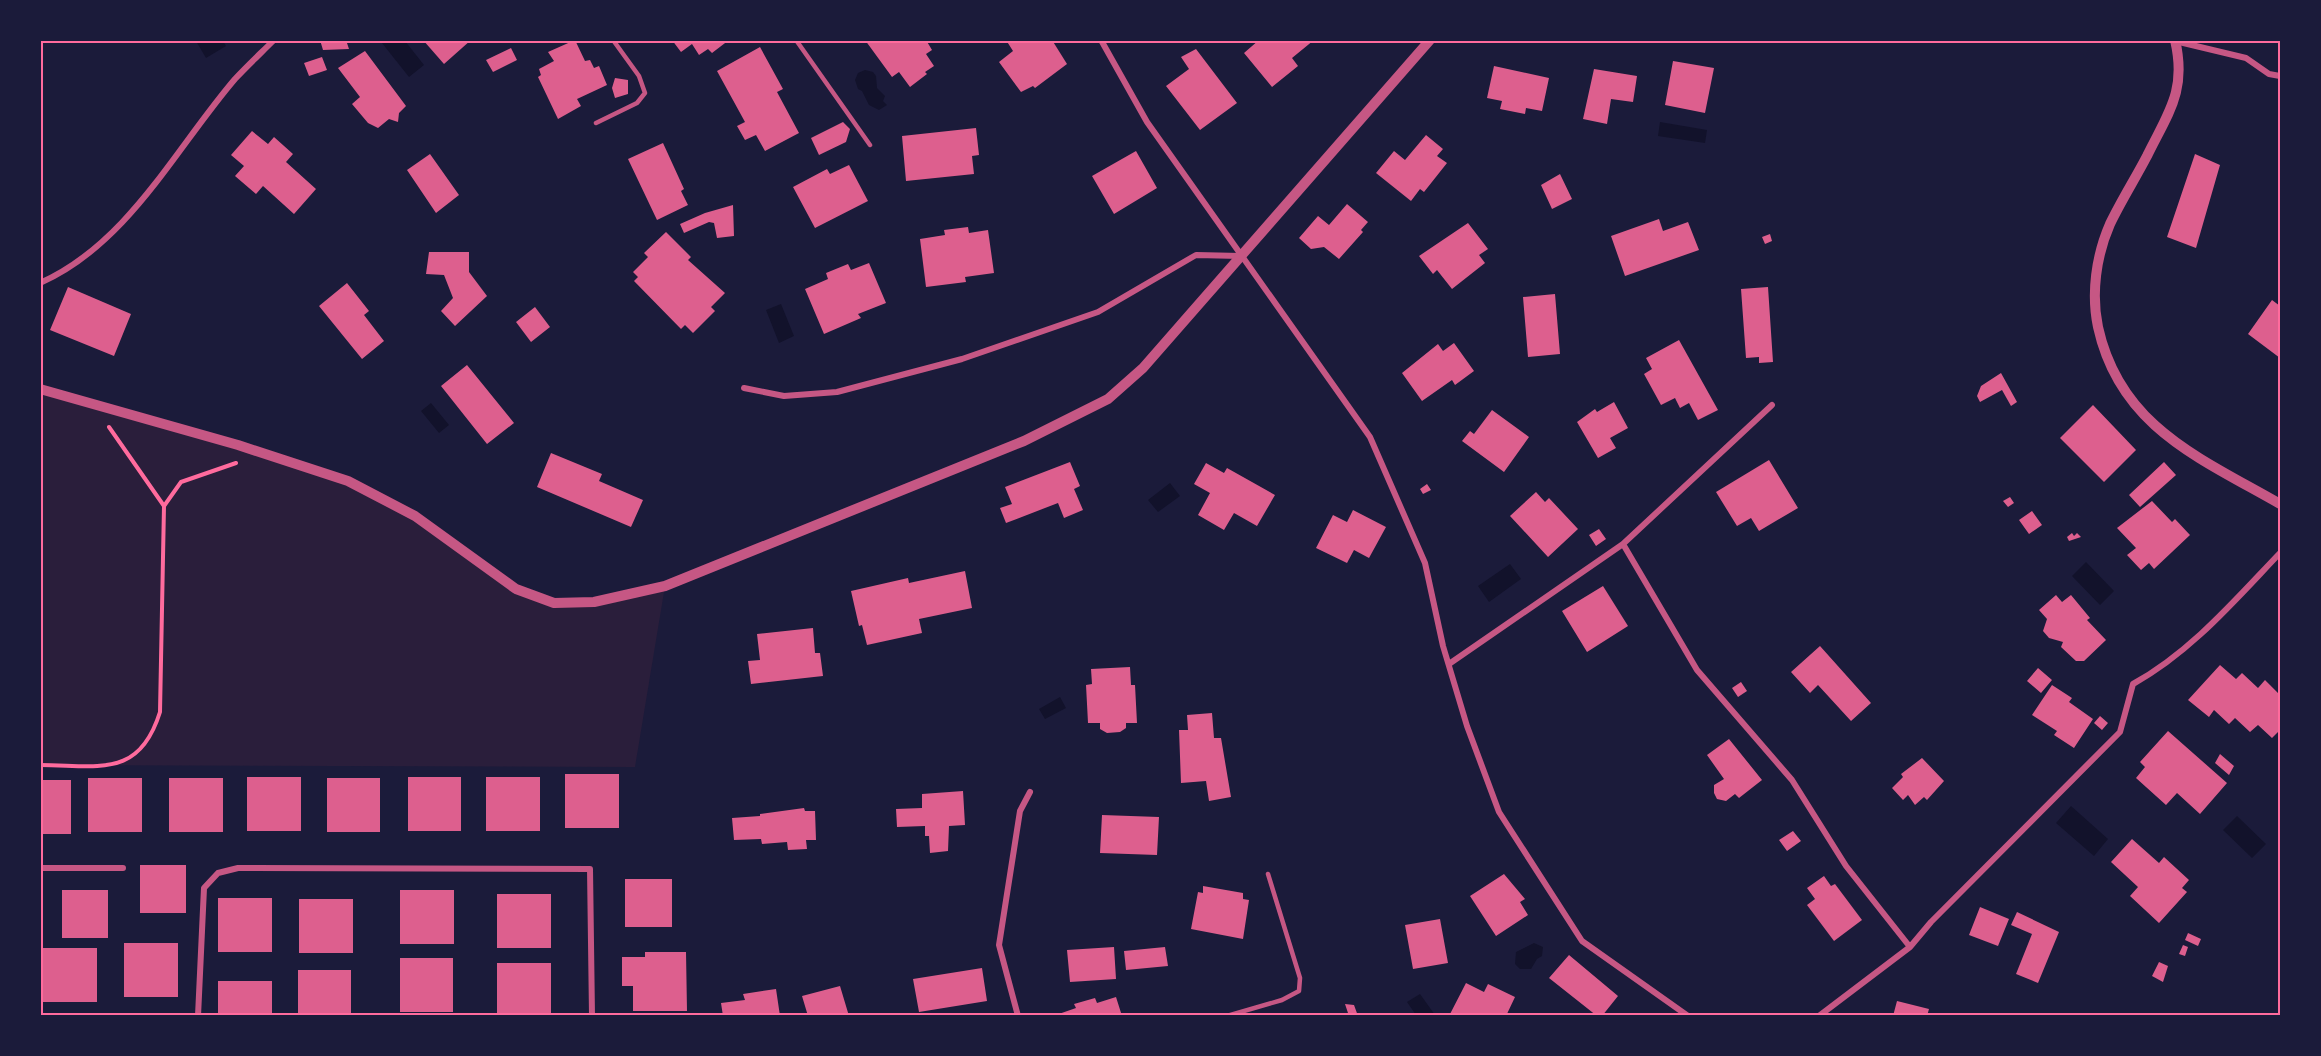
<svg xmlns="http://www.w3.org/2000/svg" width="2321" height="1056" viewBox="0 0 2321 1056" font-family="Helvetica,sans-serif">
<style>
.green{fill:#2a1e3b}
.water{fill:#12122b}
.building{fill:#dd5f8e}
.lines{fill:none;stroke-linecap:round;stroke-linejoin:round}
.path{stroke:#ff6b9d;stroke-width:4}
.service{stroke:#c65784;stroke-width:4.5}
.minor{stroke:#c65784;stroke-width:6}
.tertiary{stroke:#c65784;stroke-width:10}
.neatline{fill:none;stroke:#ff6b9d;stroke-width:2}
</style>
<rect width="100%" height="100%" fill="#1b1b3a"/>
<path class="green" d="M40 389 348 481 415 516 516 589 554 603 665 586 635 767 41 765Z"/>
<path class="water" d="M196 41H223L226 46 206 58Z
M385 41H405L424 65 409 77 382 43Z
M865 70 873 72 876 76 877 88 885 96 883 101 887 105 879 110 869 105 862 91 858 89 855 80 858 73Z
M1660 122 1707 130 1705 143 1658 136Z
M781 304 794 336 779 343 766 310Z
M431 403 449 425 439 433 421 411Z
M1170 483 1180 496 1158 512 1148 500Z
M2086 562 2114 591 2100 605 2072 576Z
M1510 564 1521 579 1489 602 1478 586Z
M1060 697 1066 708 1045 719 1039 709Z
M2071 806 2108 839 2094 856 2056 823Z
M2237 816 2266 844 2252 858 2223 830Z
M1534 943 1543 947 1542 956 1537 959 1531 969H1520L1515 964 1516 952Z
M1420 994 1435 1015H1416L1407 1002Z"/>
<path class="building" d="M320 40H346L349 49 323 50Z
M423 40H471L444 64Z
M575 40 585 61 590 60 594 68 599 66 607 85 577 99 581 106 558 119 538 77 541 75 539 69 554 61 548 52Z
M672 40H729L712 53 708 49 699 55 692 44 681 52Z
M865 40H926L932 50 926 54 934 66 925 72 927 74 910 87 899 72 892 77Z
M1006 40H1052L1067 64 1035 88 1033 86 1021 92 999 62 1013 51Z
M1259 40H1314L1292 58 1298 66 1272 87 1244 53Z
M760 47 783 89 777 92 799 133 765 151 756 135 745 140 737 126 745 122 717 71Z
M511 48 517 60 493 72 486 60Z
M1196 49 1237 103 1200 130 1166 86 1189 69 1181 57Z
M365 51 406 106 399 113 398 122 389 119 378 128 368 123 352 104 360 97 338 68Z
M322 57 327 70 309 76 304 63Z
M1673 61 1714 68 1705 113 1665 105Z
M1494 66 1549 78 1542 111 1526 108 1525 114 1500 109 1502 101 1487 98Z
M1594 69 1637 76 1633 102 1611 99 1607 124 1583 119Z
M615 78 628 80V94L615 98 612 88Z
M843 122 850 129 846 142 819 155 811 138Z
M976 128 979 155 972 156 974 174 906 181 902 136Z
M252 131 268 144 274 137 293 154 286 162 316 189 294 214 263 186 256 194 235 176 244 166 231 155Z
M1426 135 1443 149 1437 156 1447 163 1424 192 1420 189 1411 201 1376 173 1394 151 1405 160Z
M663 143 684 189 681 191 688 205 657 220 628 159Z
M1136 151 1157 188 1114 214 1092 176Z
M430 154 459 195 436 213 407 170Z
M2195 154 2220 165 2196 248 2167 237Z
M849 165 868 201 815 228 793 187 827 169 830 174Z
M1560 174 1572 199 1552 209 1541 185Z
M1347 204 1368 222 1361 230 1363 232 1339 259 1324 247 1311 249 1299 238 1318 216 1329 225Z
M733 205 734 236 717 238 714 223 709 222 684 233 680 224 705 213Z
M1659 219 1663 231 1688 222 1699 250 1625 276 1611 236Z
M1468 223 1488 249 1479 255 1485 263 1452 289 1437 270 1433 274 1419 256Z
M968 227 969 233 988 230 994 273 965 277 966 282 926 287 920 239 945 235 944 230Z
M666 232 691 257 688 260 725 293 711 307 715 311 693 333 685 325 681 329 634 281 638 277 633 272 648 257 644 253Z
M1770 234 1772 241 1765 244 1762 237Z
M429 252H469V272L487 296 455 326 441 311 453 298 444 275 426 274Z
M869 263 886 303 858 314 861 318 824 334 805 289 828 279 826 273 848 264 851 270Z
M347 283 369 311 364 315 384 341 362 359 319 306Z
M68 287 131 314 114 356 50 330Z
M1768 287 1773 362 1759 363V357L1746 358 1741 289Z
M1555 294 1560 354 1528 357 1523 297Z
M2272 300 2280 306V358L2248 334Z
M535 307 550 327 531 342 516 322Z
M1679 340 1718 410 1698 420 1689 403 1680 408 1675 398 1661 405 1644 374 1652 369 1646 358Z
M1454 343 1474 371 1455 385 1452 380 1422 401 1402 373 1438 344 1443 351Z
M467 365 514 423 487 444 441 386Z
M2001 373 2017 402 2011 406 2002 390 1980 402 1977 396 1981 386Z
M1614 402 1628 428 1610 438 1616 448 1598 458 1577 422 1595 409 1597 412Z
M2093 405 2136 450 2104 482 2060 438Z
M1492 410 1529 437 1504 472 1462 441 1470 431 1474 434Z
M551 453 602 474 599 481 643 500 631 527 537 487Z
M1769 460 1798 508 1759 531 1751 518 1737 526 1716 492Z
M1070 462 1080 486 1074 489 1083 510 1064 518 1058 503 1006 523 1000 508 1012 504 1005 487Z
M2164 462 2176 475 2140 507 2129 495Z
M1206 463 1224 473 1227 468 1275 495 1257 526 1234 513 1224 530 1198 515 1210 493 1194 484Z
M1427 484 1431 490 1423 494 1420 489Z
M1536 492 1545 502 1549 498 1578 529 1548 557 1510 516Z
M2010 497 2014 503 2008 507 2003 501Z
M2152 501 2172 522 2175 519 2190 535 2154 569 2149 563 2141 570 2127 555 2136 548 2117 528Z
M1353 510 1386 527 1369 558 1354 550 1347 563 1316 548 1333 515 1347 522Z
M2032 511 2042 525 2029 534 2019 520Z
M1599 529 1606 539 1596 546 1589 535Z
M2072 533 2074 536 2077 533 2081 537 2069 541 2067 537Z
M965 571 972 608 919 619 922 633 867 645 862 625 859 626 851 591 908 578 909 583Z
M1603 586 1628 626 1587 652 1562 611Z
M2056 595 2062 602 2071 595 2090 618 2087 620 2106 640 2084 661H2076L2061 647 2063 642 2049 638 2043 631 2047 619 2039 610Z
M813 628 815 653H820L823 676 751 684 748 661 760 660 757 634Z
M1820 646 1871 703 1851 721 1818 685 1810 693 1791 672Z
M2220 665 2236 679 2242 673 2258 688 2265 680 2280 695V730L2272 738 2258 725 2250 732 2235 718 2229 724 2214 710 2209 717 2188 700Z
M1130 667 1131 685H1135L1137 723H1126V728L1120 732 1107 733 1100 729V723H1088L1086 685 1092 684 1091 669Z
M2038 668 2052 680 2041 693 2027 681Z
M1741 682 1747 691 1738 697 1732 688Z
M2052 685 2072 698 2069 702 2093 719 2074 748 2054 735 2057 731 2032 715Z
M1212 713 1214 738H1221L1231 797 1209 801 1206 781 1181 783 1179 730H1188L1187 715Z
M2100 716 2108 723 2102 730 2094 723Z
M2168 731 2227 783 2200 814 2177 793 2166 805 2136 778 2145 767 2140 762Z
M1729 739 1762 780 1739 798 1735 794 1726 801 1717 799 1714 793V785L1724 779 1707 755Z
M2220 754 2234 766 2229 775 2215 763Z
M1922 758 1944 781 1927 800 1924 797 1915 805 1908 795 1903 800 1892 788 1903 777 1901 774Z
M565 774H619V828H565Z
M247 777H301V831H247Z
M408 777H461V831H408Z
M486 777H540V831H486Z
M88 778H142V832H88Z
M169 778H223V832H169Z
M327 778H380V832H327Z
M40 780H71V834H40Z
M963 791 965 825 949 826 948 851 930 853 929 836H925V826L897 827 896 809 922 808V794Z
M804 808 805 811H815L816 840H806L807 849 788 850 787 842 762 844 761 839 734 840 732 818 760 816V814Z
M1102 815 1159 817 1157 855 1100 853Z
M1793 831 1801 841 1787 851 1779 840Z
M2132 839 2159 863 2164 857 2189 880 2182 888 2187 892 2159 923 2130 896 2138 887 2111 862Z
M140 865H186V913H140Z
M1504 874 1525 899 1520 902 1528 915 1496 936 1470 896Z
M1824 876 1831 886 1835 884 1862 920 1834 941 1807 905 1815 899 1807 888Z
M625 879H672V927H625Z
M1203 886 1243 893V899L1249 900 1243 939 1191 929 1198 892 1203 893Z
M62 890H108V938H62Z
M400 890H454V944H400Z
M497 894H551V948H497Z
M218 898H272V952H218Z
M299 899H353V953H299Z
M1980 907 2009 919 1998 946 1969 935Z
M2017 912 2059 932 2038 983 2016 974 2032 934 2011 925Z
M1440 919 1448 963 1413 969 1405 925Z
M2188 933 2201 939 2198 946 2185 940Z
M124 943H178V997H124Z
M2183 945 2188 947 2185 956 2179 954Z
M1114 947 1116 979 1070 982 1067 950Z
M1165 947 1168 966 1126 970 1124 951Z
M43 948H97V1002H43Z
M645 952H686L687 1011H633V986H622V957H645Z
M1569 955 1618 996 1602 1016H1597L1549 978Z
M400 958H453V1012H400Z
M2159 962 2168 966 2163 982 2152 976Z
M497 963H551V1016H497Z
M982 968 987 1001 919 1012 913 979Z
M298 970H351V1016H298Z
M218 981H272V1016H218Z
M1466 983 1484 992 1488 984 1515 997 1506 1016H1449Z
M840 986 849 1016H808L802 996Z
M776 989 780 1016H723L721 1003 745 1000 743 994Z
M1116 997 1122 1016H1053L1076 1008 1074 1004 1095 998 1097 1003Z
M1897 1001 1929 1009 1927 1016H1893Z
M1345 1004 1354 1005 1358 1016H1349Z"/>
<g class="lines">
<path class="path" d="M109 427 164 506 181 482 236 463
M40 765C99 765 139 779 160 712L164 506"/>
<path class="service" d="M796 40 870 145
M596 123 637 103 645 93 639 76 613 40
M1227 1016 1282 1000 1299 991 1300 978 1268 874"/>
<path class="minor" d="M1101 40 1147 122 1370 437 1425 563 1443 646 1467 726 1499 812 1582 941 1688 1016
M2175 41 2246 58 2269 74 2280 76
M40 283C128 244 175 149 235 79 247 66 261 53 274 40
M744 388 784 396 837 392 962 359 1098 312 1196 255 1241 256
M1772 405 1623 544 1697 670 1792 780 1846 866 1910 947
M1449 664 1623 544
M40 868H123
M198 1016 204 888 218 873 238 868 590 869 592 1016
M1018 1016 999 945 1020 811 1030 792
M1819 1016 1910 947 1931 922 2120 732 2133 684C2191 652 2235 600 2280 553"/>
<path class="tertiary" d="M2175 40C2187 91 2168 113 2147 156 2135 179 2121 201 2110 224 2096 256 2091 294 2098 327 2120 427 2200 458 2280 504
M40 389 238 445 348 481 415 516 516 589 554 603 594 602 665 586 1024 441 1108 399 1143 368 1430 40"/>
</g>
<rect width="2321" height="1056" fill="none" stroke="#1b1b3a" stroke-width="84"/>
<rect x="42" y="42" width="2237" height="972" class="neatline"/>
</svg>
